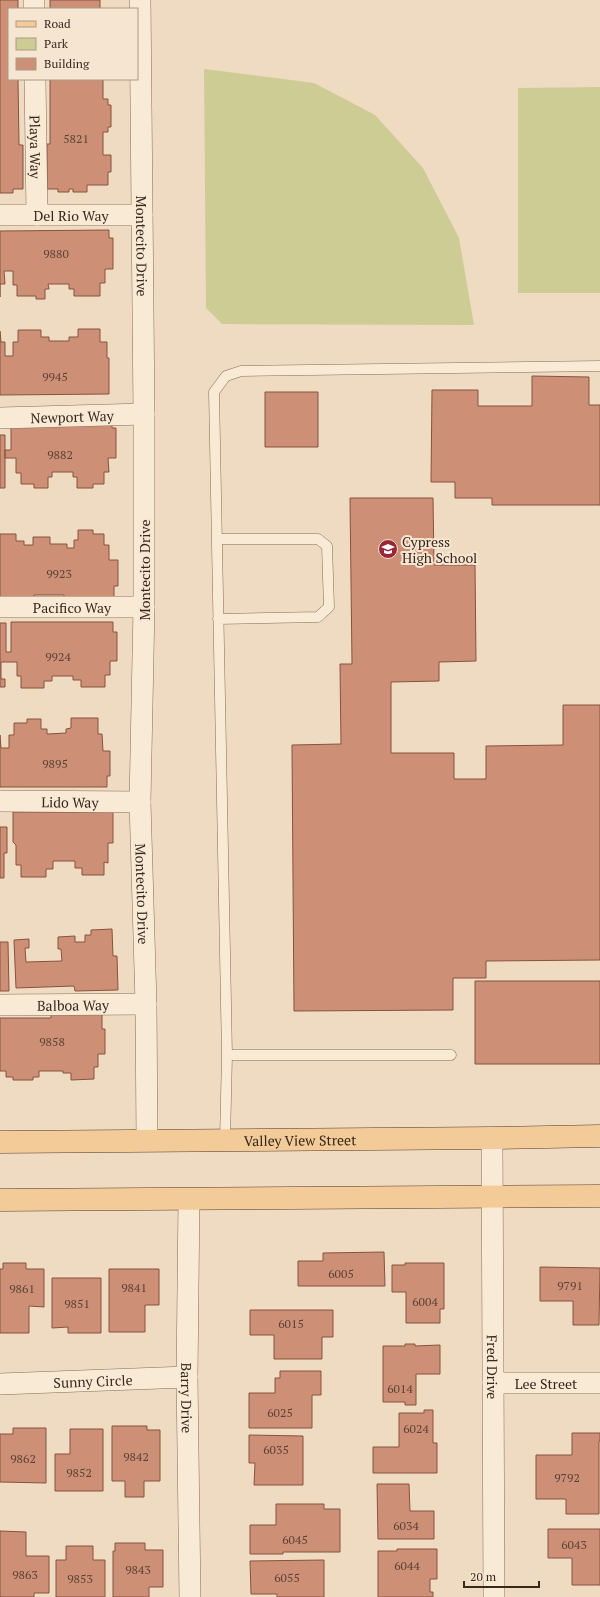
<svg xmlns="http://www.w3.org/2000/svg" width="600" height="1597" viewBox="0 0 600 1597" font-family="'PT Serif',serif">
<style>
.green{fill:#cdcc95}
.building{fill:#cd9077;stroke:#88523e}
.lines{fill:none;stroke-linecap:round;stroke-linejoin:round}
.service-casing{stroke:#886c59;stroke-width:11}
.minor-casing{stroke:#886c59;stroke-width:22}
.primary-casing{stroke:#563b2d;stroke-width:23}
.service{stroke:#f9ead5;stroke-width:10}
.minor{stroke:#f9ead5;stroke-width:21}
.primary{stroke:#f2cb98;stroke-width:22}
.labels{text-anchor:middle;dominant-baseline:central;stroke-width:4;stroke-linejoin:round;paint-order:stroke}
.number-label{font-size:12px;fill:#5d4134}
.street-label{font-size:14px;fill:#38271d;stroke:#f6e6d1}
.poi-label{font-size:14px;fill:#38271d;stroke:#f6e6d1;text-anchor:start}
</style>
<rect width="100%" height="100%" fill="#eedbc1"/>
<path class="green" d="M204 69 314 83 375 115 423 168 459 238 474 325 222 324 206 308Z
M600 87V293H518V88Z"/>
<path class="building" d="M0 0H18V9H9V79H18L19 145H23V189H13V193H0Z
M50 0H100V9H50Z
M50 79H103V99H108V105H111V127H108V132H103V155H111V172H108V185H87V192H73V189H69V192H58V189H47V144H50Z
M109 230V238H113V269H105V283H100V296H74V289H69V284H48L49 289H45V299H36V296H17V285H13V271H4L5 284H0V297V231Z
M78 329H100V342H107V358H109V394L0 395V331L1 342H5V356H13V342H18V330H41V337H49V341H69V337H78Z
M532 376 589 377V405H600V505H492V498H455V482H431L432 390H478V406H532Z
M265 392H318V447H265Z
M112 419V428H116V458H108L109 472H104V484H93V488H77V477H73V472H52V477H48V488H34V484H21V473H16V458H5V450H11V420Z
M0 435H5V488H0Z
M350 498H433L434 565H475L476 661 439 662V681L391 682V753H454V779H486V746L563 745V705H600V960L486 961V978H453V1010L294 1011 292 745 341 744 340 664H352Z
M78 530H93V534H104V545H109V560H118V586H114V598H64V595H34V599H0V534H16V541H24V545H33V537H50V544H67V548H74V540H78Z
M11 622H113V632H117V661H110V675H105V687H81V680H73V676H52V681H44V688H21V676H17V662H1V679H5V687H0V623H6V652H11Z
M71 718H98V734H102L103 751H110V776H107V787H0V735L1 748H9V735H14V723H27V719H41V729H47V734L66 733V729L71 728Z
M13 812H113V843H108V863L104 862V875H82V868H75V861H53V869H46V877H21V865H16V845L13 842Z
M0 827H7V853H4V878H0Z
M112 929 113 956H117L118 990 75 991 74 986 16 988 14 940 29 939V948H25L26 962 62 961 61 949H58V937L75 936V942H85V935H91V930Z
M0 942H8L9 991H0Z
M475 981H600V1064H475Z
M51 1014H102V1029H105V1054H98V1067H94V1079L71 1080V1073H63V1071H39V1077H33V1080H13V1077H6V1071H0V1018H51Z
M384 1252 385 1286H298V1261H323V1253Z
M3 1263H26V1269H44V1307L29 1306V1333H0V1269H3Z
M405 1263H444V1309H440V1323H406V1292H392V1265H405Z
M540 1267 600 1268 599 1325H573V1301H540Z
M109 1269H159V1305H145V1332H109Z
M52 1278H101V1333H68V1327L52 1328Z
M250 1310H333V1337H322V1359H274V1335H250Z
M405 1344H415V1346L440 1345V1374H416V1405H405V1402H383V1346H405Z
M280 1371H321V1395H312V1428H249V1393H275V1378H280Z
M424 1410H433V1443H437V1473H373V1447H399V1413H424Z
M112 1426H147V1430H160V1481H144V1497H125V1481H112Z
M13 1428H46V1483L0 1482V1434H13Z
M70 1429H103V1491H55V1454H70Z
M572 1433H600V1441H599V1514H566V1499H536V1455H572Z
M249 1435 303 1436V1485H254L255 1463H249Z
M377 1484H409L410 1511H434V1539H378Z
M276 1504H324V1509H340V1552H283V1554H250V1525H276Z
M548 1529H600V1585H572V1558H548Z
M0 1531 26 1532V1556H49V1593H34V1597H0Z
M115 1543H145V1550H163V1587H149V1597H113V1551H115Z
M66 1546H93V1560H105V1597H56V1560H66Z
M397 1549H437V1579H430V1592H433V1597H378V1551H397Z
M324 1560V1597H277V1594H251L250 1561Z"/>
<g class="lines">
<defs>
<path id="service" d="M217 539H318L327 546 329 607 318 617 218 619
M227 1055H451
M225 1140 227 1055 214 392 226 376 241 371 600 366"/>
<g id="minor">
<path d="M34 0V9"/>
<path id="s1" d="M140 0 144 414V607L140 802 146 1004 147 1140"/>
<path id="s2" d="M35 79 37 215"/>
<path id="s3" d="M0 215H142"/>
<path id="s4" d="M0 418 144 414"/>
<path id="s5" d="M0 607H144"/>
<path id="s6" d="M0 801 140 802"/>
<path id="s7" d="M0 1005 146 1004"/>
<path id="s8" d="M492 1138 494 1597"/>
<path id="s9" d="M189 1199 187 1377 190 1597"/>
<path id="s10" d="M493 1383H600"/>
<path id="s11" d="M0 1384 187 1377"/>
</g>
<g id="primary">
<path id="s12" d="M0 1142 492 1138 600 1136"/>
<path d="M0 1200 600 1196"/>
</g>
</defs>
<use href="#service" class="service-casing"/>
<use href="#minor" class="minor-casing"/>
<use href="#primary" class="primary-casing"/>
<use href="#service" class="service"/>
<use href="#minor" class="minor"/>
<use href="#primary" class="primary"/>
</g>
<defs>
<symbol id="school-disc" viewBox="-11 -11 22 22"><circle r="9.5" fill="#982837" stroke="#f6e6d1"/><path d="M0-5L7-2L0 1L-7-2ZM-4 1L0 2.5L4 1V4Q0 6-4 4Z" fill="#fff"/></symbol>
</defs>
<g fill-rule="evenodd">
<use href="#school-disc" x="377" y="538" width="22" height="22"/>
</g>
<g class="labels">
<g class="number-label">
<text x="76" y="138">5821</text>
<text x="56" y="253">9880</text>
<text x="55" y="376">9945</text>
<text x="60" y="454">9882</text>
<text x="59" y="573">9923</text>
<text x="58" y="656">9924</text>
<text x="55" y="763">9895</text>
<text x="52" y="1041">9858</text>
<text x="341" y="1273">6005</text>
<text x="570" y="1285">9791</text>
<text x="134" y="1287">9841</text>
<text x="22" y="1288">9861</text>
<text x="425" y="1301">6004</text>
<text x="77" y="1303">9851</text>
<text x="291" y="1323">6015</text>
<text x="400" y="1388">6014</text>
<text x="280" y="1412">6025</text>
<text x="416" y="1428">6024</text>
<text x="276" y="1449">6035</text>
<text x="136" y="1456">9842</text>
<text x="23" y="1458">9862</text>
<text x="79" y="1472">9852</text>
<text x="567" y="1477">9792</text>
<text x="406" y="1525">6034</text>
<text x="295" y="1539">6045</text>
<text x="574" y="1544">6043</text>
<text x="407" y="1565">6044</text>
<text x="138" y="1569">9843</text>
<text x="25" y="1574">9863</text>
<text x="287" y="1577">6055</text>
<text x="80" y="1578">9853</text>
</g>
<g class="street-label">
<text stroke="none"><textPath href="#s2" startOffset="68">Playa Way</textPath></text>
<text stroke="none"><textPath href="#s3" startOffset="71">Del Rio Way</textPath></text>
<text stroke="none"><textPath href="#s1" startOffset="246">Montecito Drive</textPath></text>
<text stroke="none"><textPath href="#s4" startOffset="72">Newport Way</textPath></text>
<text transform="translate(144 570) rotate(-90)">Montecito Drive</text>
<text stroke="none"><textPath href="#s5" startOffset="72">Pacifico Way</textPath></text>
<text stroke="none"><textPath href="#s6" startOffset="70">Lido Way</textPath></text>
<text stroke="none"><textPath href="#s1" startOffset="894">Montecito Drive</textPath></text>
<text stroke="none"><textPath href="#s7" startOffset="73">Balboa Way</textPath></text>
<text stroke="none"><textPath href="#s12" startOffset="300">Valley View Street</textPath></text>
<text stroke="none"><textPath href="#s8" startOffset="229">Fred Drive</textPath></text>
<text stroke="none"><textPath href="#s11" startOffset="93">Sunny Circle</textPath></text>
<text stroke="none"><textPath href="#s10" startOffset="53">Lee Street</textPath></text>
<text stroke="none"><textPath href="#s9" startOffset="199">Barry Drive</textPath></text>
</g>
<g class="poi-label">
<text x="402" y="541">Cypress<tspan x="402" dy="16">High School</tspan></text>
</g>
</g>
<rect x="8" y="8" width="130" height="72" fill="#f6e6d1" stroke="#aa9a89"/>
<rect x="16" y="21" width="20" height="6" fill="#f2cb98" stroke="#aa9a89"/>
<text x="44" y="28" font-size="12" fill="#38271d">Road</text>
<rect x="16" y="38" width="20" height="12" fill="#cdcc95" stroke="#aa9a89"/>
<text x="44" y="48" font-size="12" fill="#38271d">Park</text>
<rect x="16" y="58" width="20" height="12" fill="#cd9077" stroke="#aa9a89"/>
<text x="44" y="68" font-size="12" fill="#38271d">Building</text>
<path d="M464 1581v6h75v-6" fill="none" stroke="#38271d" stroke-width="2"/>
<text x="470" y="1581" font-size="12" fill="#38271d" stroke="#f6e6d1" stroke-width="3" paint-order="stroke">20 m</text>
</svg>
